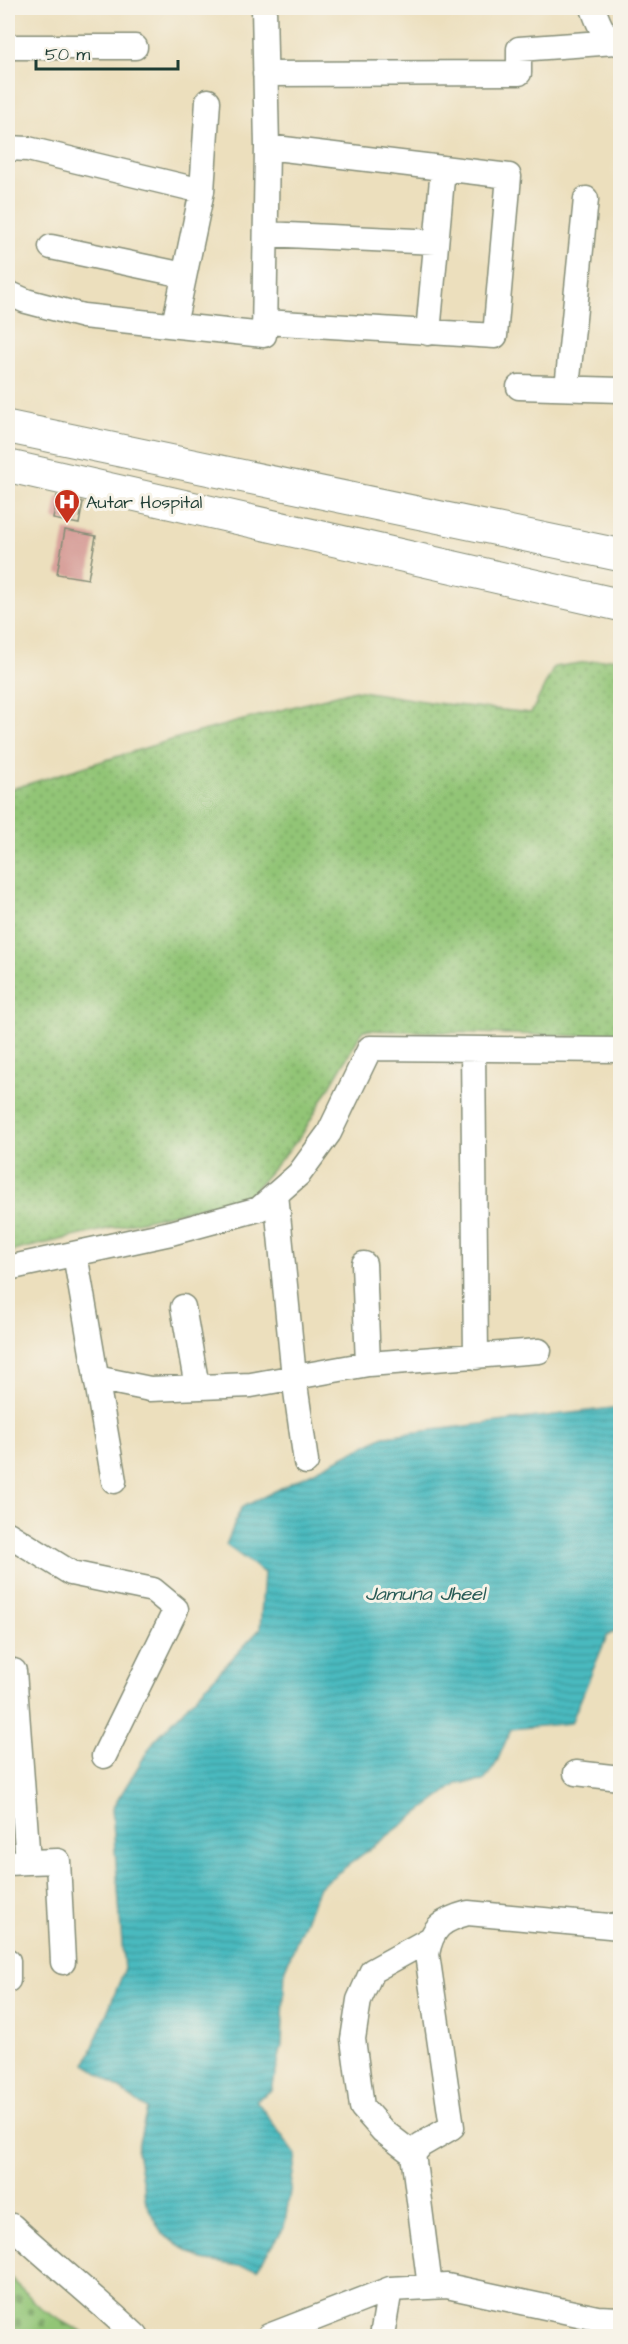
<svg xmlns="http://www.w3.org/2000/svg" width="628" height="2344" viewBox="0 0 628 2344" font-family="'Architects Daughter',sans-serif">
<style>
.grass{fill:url(#grass-dots);stroke:#588155;stroke-width:1.5}
.cemetery{fill:url(#cemetery-stones);stroke:#588155;stroke-width:1.5}
.water{fill:url(#water-rules);stroke:#347c7a;stroke-width:1.5}
.building{fill:#d8a19b}
.lines{fill:none;stroke-linecap:round;stroke-linejoin:round}
.minor-casing{stroke:#868e78;stroke-width:27}
.major-casing{stroke:#868e78;stroke-width:34}
.minor{stroke:#fff;stroke-width:24}
.major{stroke:#fff;stroke-width:32}
.labels{text-anchor:middle;dominant-baseline:central;stroke-width:6;stroke-linejoin:round;paint-order:stroke}
.poi-label{font-size:18px;fill:#1f3d34;stroke:#f7f3e8;text-anchor:start}
.water-label{font-size:20px;font-style:italic;fill:#2a5c57;stroke:#f7f3e8}
</style>
<defs>
<pattern id="grass-dots" width="8" height="8" patternUnits="userSpaceOnUse" patternTransform="scale(1.5)"><rect width="8" height="8" fill="#92c576"/><path d="M2 2h.1M6 6h.1" fill="none" stroke="#77a162" stroke-width="1.8" stroke-linecap="round"/></pattern>
<pattern id="cemetery-stones" width="16" height="16" patternUnits="userSpaceOnUse" patternTransform="scale(1.5)"><rect width="16" height="16" fill="#92c576"/><path d="M2 7V4a2 2 0 0 1 4 0v3zM10 15v-3a2 2 0 0 1 4 0v3z" fill="#77a162"/></pattern>
<pattern id="water-rules" width="6" height="5" patternUnits="userSpaceOnUse" patternTransform="scale(1.5)"><rect width="6" height="5" fill="#4ababf"/><path d="M0 2.5h6" fill="none" stroke="#3d989c"/></pattern>
</defs>
<rect width="100%" height="100%" fill="#f7f3e8"/>
<filter id="ink" filterUnits="userSpaceOnUse"><feTurbulence type="fractalNoise" baseFrequency=".0167" numOctaves="2"/><feDisplacementMap in="SourceGraphic" scale="12" xChannelSelector="R" yChannelSelector="G"/><feConvolveMatrix kernelMatrix="1 2 1 2 8 2 1 2 1" color-interpolation-filters="sRGB"/></filter>
<filter id="wash" filterUnits="userSpaceOnUse"><feTurbulence type="fractalNoise" baseFrequency=".008" numOctaves="4" result="noise"/><feDisplacementMap in="SourceGraphic" scale="24" xChannelSelector="R" yChannelSelector="G"/><feGaussianBlur stdDeviation="1.35" result="paint"/><feColorMatrix in="noise" values="0 0 0 0 0 0 0 0 0 0 0 0 0 0 0 0 0 1.4 0 .05"/><feComposite in="paint" operator="in"/></filter>
<g filter="url(#wash)">
<rect width="100%" height="100%" fill="#ecdfbd"/>
<path class="grass" d="M620 657V1037L363 1030 301 1136 249 1196 8 1252V790L184 736 355 690 436 703 531 713 554 667Z"/>
<path class="cemetery" d="M8 2275 43 2310 89 2336H8Z"/>
<path class="water" d="M620 1407V1628L607 1636 571 1723 511 1729 496 1764 484 1781 457 1784 319 1887 285 1969 282 2045 272 2090 256 2100 296 2155 284 2228 257 2269 202 2260 162 2234 146 2203 137 2151 147 2109 86 2064 124 1971 112 1809 154 1741 260 1629 264 1573 226 1545 241 1508 384 1436Z"/>
<g id="blocks">
<path class="building" d="M57 496 83 502 79 524 53 519Z
M65 530 96 536 88 579 57 574Z"/>
</g>
</g>
<g filter="url(#ink)">
<use href="#blocks" fill-opacity="0" stroke="#868e78" stroke-width="1.5"/>
<g class="lines">
<defs>
<path id="minor" d="M593 8C598 22 604 40 620 44
M8 47H135
M265 74 519 73V49L615 42
M8 148 28 149 202 191
M266 234 436 242
M51 247 184 275
M8 293 26 301 83 316 264 335 267 147 264 8
M265 322 495 336 509 176 267 147
M174 325 202 191 208 101
M428 333 443 168
M519 387 620 390
M567 388 586 199
M473 1049 476 1357
M276 1194 294 1377 306 1462
M75 1254 114 1481
M364 1264 368 1364
M8 1268 171 1233 259 1209 299 1174 329 1133 370 1048 620 1050
M183 1307 197 1387
M96 1378 150 1389 251 1385 368 1364 539 1351
M8 1534 71 1573 153 1590 176 1609 104 1756
M8 1670 14 1671 28 1862 8 1863
M576 1773 620 1778
M28 1862 58 1861 63 1962
M8 1961V1980
M413 2154 383 2131 362 2107 353 2039 359 2000 372 1971 430 1939
M8 2225 12 2226C53 2264 96 2298 136 2336
M430 2287 413 2154 421 2145 452 2127 427 1954C432 1927 442 1920 468 1913L620 1927
M269 2336 390 2289 447 2286 597 2318 620 2319
M382 2336 390 2289"/>
<path id="major" d="M8 427 620 555
M8 466 620 605"/>
</defs>
<use href="#minor" class="minor-casing"/>
<use href="#major" class="major-casing"/>
<use href="#minor" class="minor"/>
<use href="#major" class="major"/>
</g>
</g>
<defs>
<symbol id="hospital-pin" viewBox="-11 -11 22 30"><path d="M0 17L-7.5 6A9.5 9.5 0 1 1 7.5 6Z" fill="#c8321e" stroke="#f7f3e8"/><path d="M-5-5h3v3.5h4V-5h3V5h-3V1.5h-4V5h-3Z" fill="#fff"/></symbol>
</defs>
<g fill-rule="evenodd">
<use href="#hospital-pin" x="52" y="487" width="30" height="40"/>
</g>
<g class="labels">
<g class="poi-label">
<text x="86" y="502">Autar Hospital</text>
</g>
<g class="water-label">
<text x="425" y="1594">Jamuna Jheel</text>
</g>
</g>
<rect width="628" height="2344" fill="none" stroke="#f7f3e8" stroke-width="30"/>
<path d="M36 60v9h142v-9" fill="none" stroke="#1f3d34" stroke-width="3"/>
<text x="45" y="60" font-size="18" fill="#1f3d34" stroke="#f7f3e8" stroke-width="4.5" paint-order="stroke">50 m</text>
</svg>
